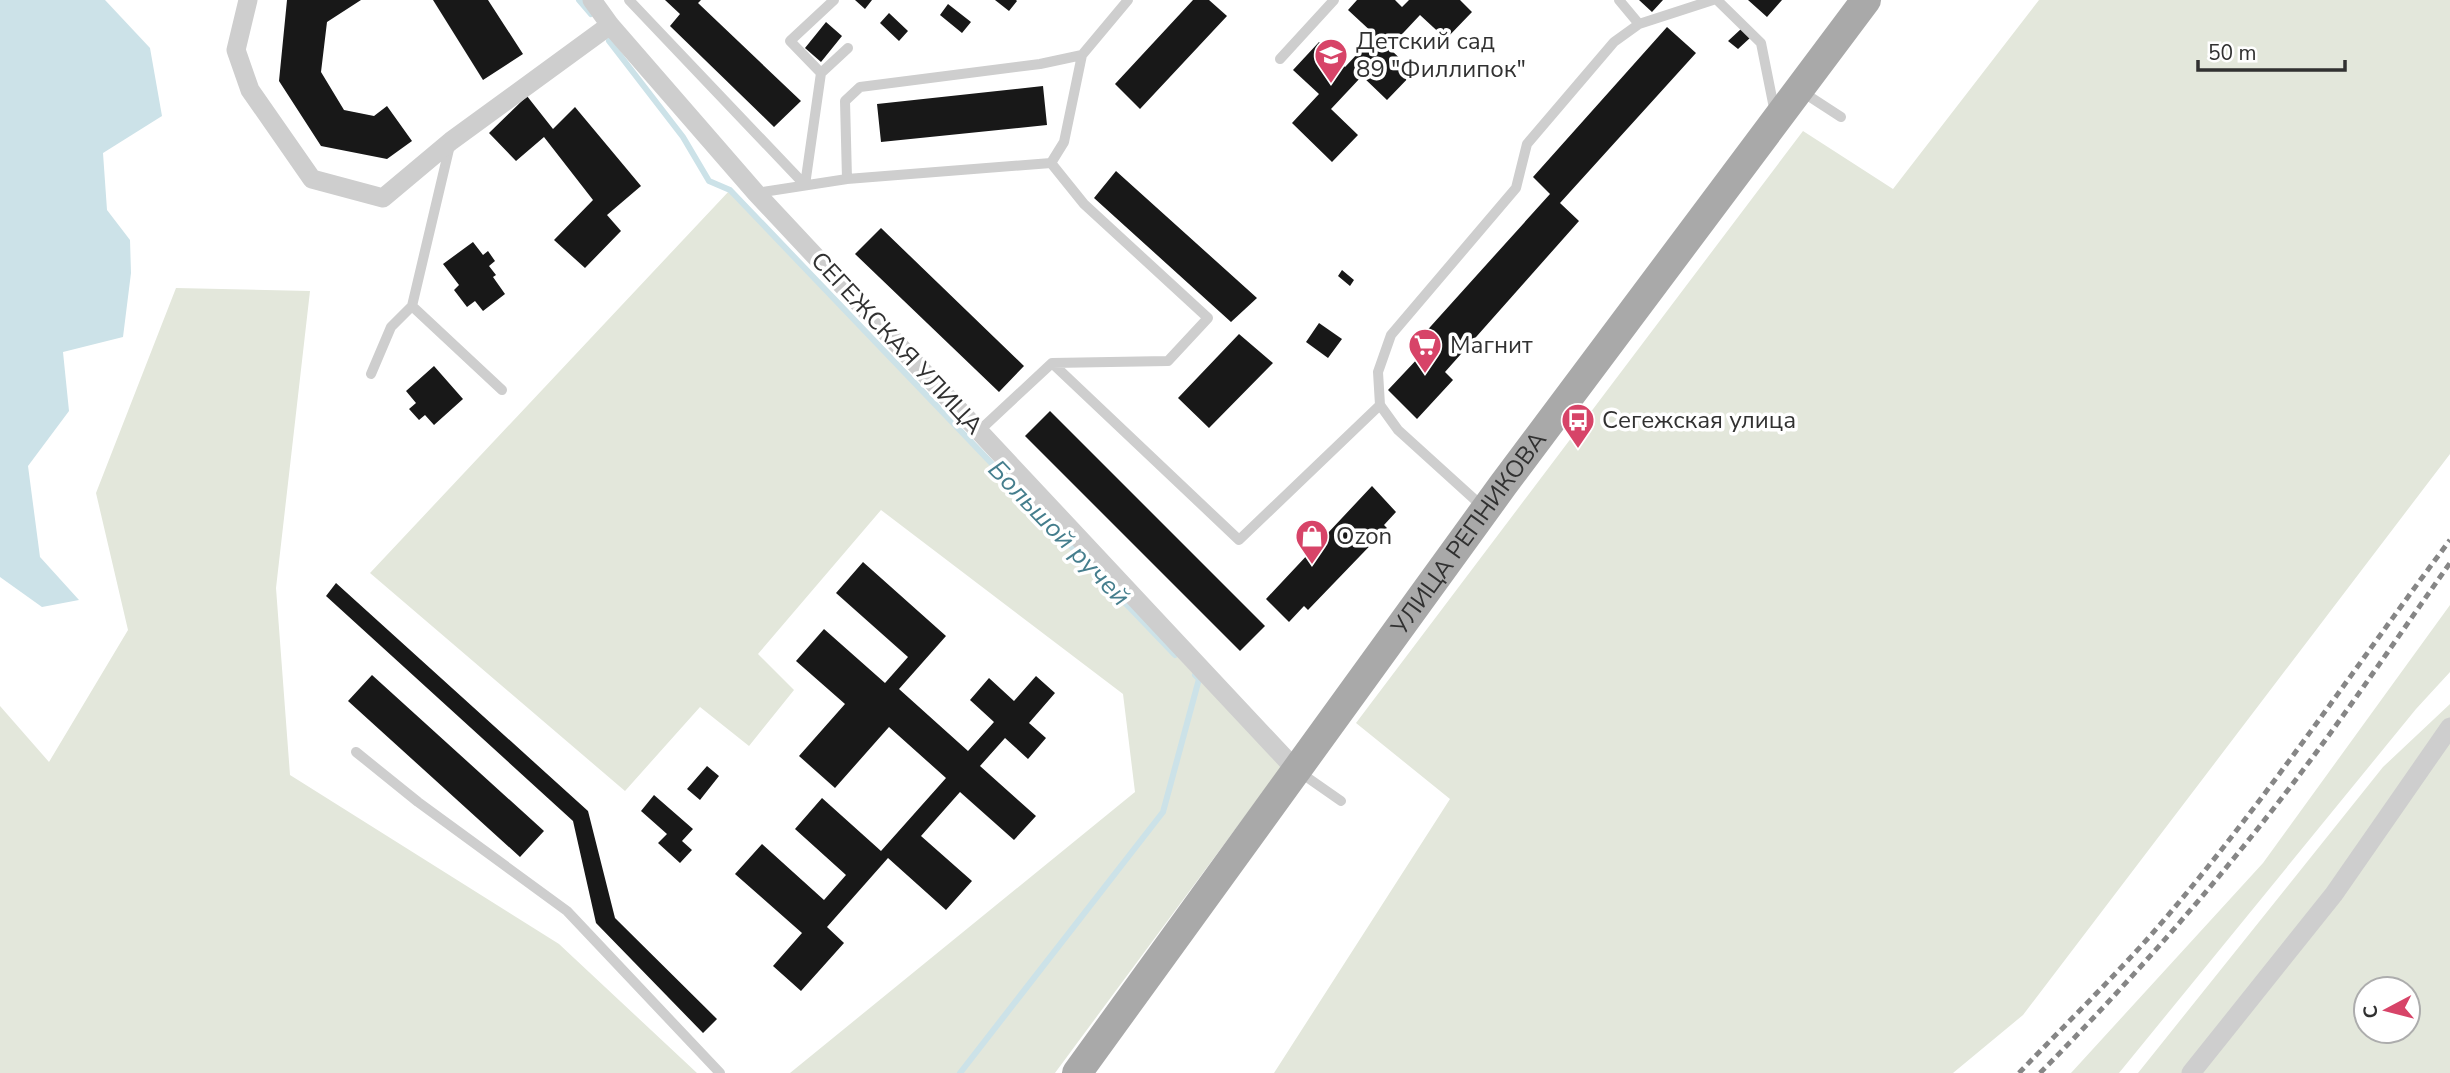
<svg xmlns="http://www.w3.org/2000/svg" width="2450" height="1073" viewBox="0 0 2450 1073" font-family="'Nunito Sans',sans-serif">
<style>
.green{fill:#e3e7db;fill-rule:evenodd}
.water{fill:#cce2e8}
.lines{fill:none;stroke-linecap:round;stroke-linejoin:round}
.stream{stroke:#cce2e8;stroke-width:6}
.building{fill:#181818}
.lane{stroke:#cecece;stroke-width:10}
.street{stroke:#cecece;stroke-width:19}
.primary{stroke:#a9a9a9;stroke-width:30}
.rail{stroke:#868686;stroke-width:5;stroke-dasharray:7 5;stroke-linecap:butt}
.labels{text-anchor:middle;dominant-baseline:central;stroke-width:7;stroke-linejoin:round;paint-order:stroke}
.poi-label{font-size:24px;fill:#313131;stroke:#fff;text-anchor:start}
.street-label{font-size:24px;fill:#313131;stroke:#fff}
.water-label{font-size:26px;font-style:italic;fill:#457e8d;stroke:#fff}
</style>
<rect width="100%" height="100%" fill="#fff"/>
<path class="green" d="M2039 0H2450V454L2023 1015 1953 1073H1274L1450 799 1356 723 1803 131 1893 189Z
M730 190 1282 766 1055 1073H790L1135 792 1123 694 881 510 758 654 794 690 749 746 700 707 625 791 370 573Z
M176 288 310 291 276 588 290 775 559 944 697 1073H0V706L49 762 128 630 96 493Z
M2450 605V672L2416 709 2119 1073H2071L2263 863Z
M2450 704V1073H2138L2383 767ZM2366 989H2408V1031H2366Z"/>
<path class="water" d="M0 0H105L150 48 162 116 103 153 107 210 130 240 131 273 123 337 63 352 69 411 28 466 40 557 79 600 42 607 0 577Z"/>
<g class="lines">
<path class="stream" d="M579 0 591 14
M609 41 683 137 709 181 730 190 1175 655
M960 1073 1163 812 1199 679 1195 675"/>
</g>
<path class="building" d="M287 0H361L327 22 321 72 344 110 374 116 387 106 412 141 387 159 321 146 279 81Z
M433 0H488L523 54 483 80Z
M665 0H701L698 3 801 101 774 127 670 26 680 14Z
M855 0H872L865 9Z
M995 0H1016L1017 1 1009 11Z
M1193 0H1209L1227 16 1140 109 1115 84Z
M1357 0H1395L1402 7 1409 0H1460L1472 12 1446 39 1420 15 1389 48 1414 72 1387 100 1362 76 1331 109 1358 135 1332 162 1292 123 1319 94 1293 70 1319 42 1345 67 1375 35 1348 10Z
M1639 0H1663L1652 12Z
M1748 0H1782L1767 17Z
M948 4 971 22 962 33 940 15Z
M889 13 908 31 899 41 880 23Z
M826 22 842 36 821 62 805 48Z
M1667 27 1696 53 1560 203 1579 221 1445 372 1453 380 1417 419 1388 390 1421 355 1413 346 1550 194 1533 177Z
M1741 29 1751 37 1738 49 1728 41Z
M1043 86 1047 125 881 142 877 104Z
M527 96 553 129 575 107 641 186 607 215 621 231 585 268 554 240 593 200 544 137 516 161 489 133Z
M1116 171 1257 298 1231 322 1094 198Z
M881 228 1024 366 999 392 855 254Z
M473 242 483 255 488 251 495 261 489 266 496 275 493 277 505 294 483 311 475 301 467 307 454 290 459 285 443 264Z
M1342 270 1354 280 1350 286 1338 276Z
M1319 323 1342 339 1328 358 1306 342Z
M1239 334 1273 363 1209 428 1178 398Z
M434 366 463 399 434 425 425 415 419 420 409 409 416 403 406 391Z
M1050 411 1265 626 1240 651 1025 436Z
M1372 486 1396 512 1384 525 1387 528 1308 610 1304 606 1289 622 1266 599Z
M863 562 946 636 899 689 968 751 994 722 970 700 989 678 1014 701 1036 676 1055 693 1029 723 1046 738 1028 759 1005 738 980 766 1036 816 1014 840 960 792 921 836 972 881 946 910 888 858 827 927 844 943 801 991 773 966 802 933 735 874 762 844 824 900 846 875 795 829 822 798 881 851 946 778 889 727 835 788 799 756 845 704 796 661 824 629 885 683 908 657 836 593Z
M336 583 588 811 615 918 717 1019 703 1033 596 923 573 821 326 596Z
M372 675 544 831 520 857 348 701Z
M707 766 719 776 700 800 687 789Z
M654 795 693 829 682 841 692 850 680 863 658 843 667 834 641 811Z"/>
<g class="lines">
<path class="lane" d="M629 0 805 185
M1619 0 1639 24
M1717 0 1761 43 1775 113
M1280 59 1334 0
M821 73 848 48
M1801 91 1841 117
M1051 163 1084 204 1208 318 1168 361 1052 363
M847 179 845 101 860 87 1040 64 1082 55
M805 185 821 73 790 41 834 0
M756 193 847 179 1051 163 1064 142 1082 55 1128 0
M412 306 502 390
M371 374 391 327 412 306 450 145
M979 431 1052 363 1239 540 1380 405
M1484 508 1398 430 1380 405 1378 372 1391 335 1516 188 1527 144 1614 42 1639 24 1713 0
M356 752 418 802 567 911 720 1073
M1298 771 1341 801"/>
<path class="street" d="M248 0 236 50 250 90 312 179 383 198 451 141 610 25
M592 0 610 25 756 193 1297 771
M2191 1073 2334 894 2450 727"/>
<path class="primary" id="s1" d="M1077 1073 1503 485 1866 0"/>
<path class="rail" d="M2019 1073C2063 1027 2109 982 2151 935 2260 810 2351 672 2450 540
M2040 1073C2139 973 2234 864 2318 750 2363 689 2406 625 2450 563"/>
</g>
<defs>
<symbol id="school-pin" viewBox="-11 -11 22 30"><path d="M0 17L-7.5 6A9.5 9.5 0 1 1 7.5 6Z" fill="#d74468" stroke="#fff"/><path d="M0-5L7-2L0 1L-7-2ZM-4 1L0 2.5L4 1V4Q0 6-4 4Z" fill="#fff"/></symbol>
<symbol id="supermarket-pin" viewBox="-11 -11 22 30"><path d="M0 17L-7.5 6A9.5 9.5 0 1 1 7.5 6Z" fill="#d74468" stroke="#fff"/><path d="M-6-5.5h2.5l.6 2H6L4.5 2H-2.5L-4.4-4H-6ZM-1.5 3.2a1.3 1.3 0 1 0 .1 0ZM3 3.2a1.3 1.3 0 1 0 .1 0Z" fill="#fff"/></symbol>
<symbol id="bus-pin" viewBox="-11 -11 22 30"><path d="M0 17L-7.5 6A9.5 9.5 0 1 1 7.5 6Z" fill="#d74468" stroke="#fff"/><path d="M-5-6H5V4H4V6H2V4H-2V6H-4V4H-5ZM-3.5-4V0h7V-4ZM-3.5 1.2v1.5H-2V1.2ZM2 1.2v1.5H3.5V1.2Z" fill="#fff"/></symbol>
<symbol id="shop-pin" viewBox="-11 -11 22 30"><path d="M0 17L-7.5 6A9.5 9.5 0 1 1 7.5 6Z" fill="#d74468" stroke="#fff"/><path d="M-5-2.5h2.3a2.7 3.5 0 0 1 5.4 0H5L5.5 6h-11ZM-1.5-2.5h3a1.5 2.3 0 0 0-3 0Z" fill="#fff"/></symbol>
</defs>
<g fill-rule="evenodd">
<use href="#school-pin" x="1312" y="36" width="38" height="52"/>
<use href="#supermarket-pin" x="1406" y="326" width="38" height="52"/>
<use href="#bus-pin" x="1559" y="401" width="38" height="52"/>
<use href="#shop-pin" x="1293" y="517" width="38" height="52"/>
</g>
<g class="labels">
<g class="poi-label">
<text x="1356" y="41">Детский сад<tspan x="1356" dy="28">89 "Филлипок"</tspan></text>
<text x="1450" y="345">Магнит</text>
<text x="1602" y="420">Сегежская улица</text>
<text x="1336" y="536">Ozon</text>
</g>
<g class="street-label">
<text transform="translate(897 343) rotate(47)">СЕГЕЖСКАЯ УЛИЦА</text>
<text stroke="none"><textPath href="#s1" startOffset="667">УЛИЦА РЕПНИКОВА</textPath></text>
</g>
<g class="water-label">
<text transform="translate(1059 533) rotate(46)">Большой ручей</text>
</g>
</g>
<g transform="translate(2387 1010) rotate(263)"><circle r="33" fill="#ffffff" stroke="#adadad" stroke-width="2"/>
<path d="M0-5L12 26L0 18L-12 26Z" fill="#d74468"/>
<text y="-10" font-size="19" font-weight="bold" text-anchor="middle" fill="#313131">С</text>
</g>
<path d="M2198 60v10h147v-10" fill="none" stroke="#313131" stroke-width="3.5"/>
<text x="2208" y="60" font-size="21" fill="#313131" stroke="#ffffff" stroke-width="5" paint-order="stroke">50 m</text>
</svg>
